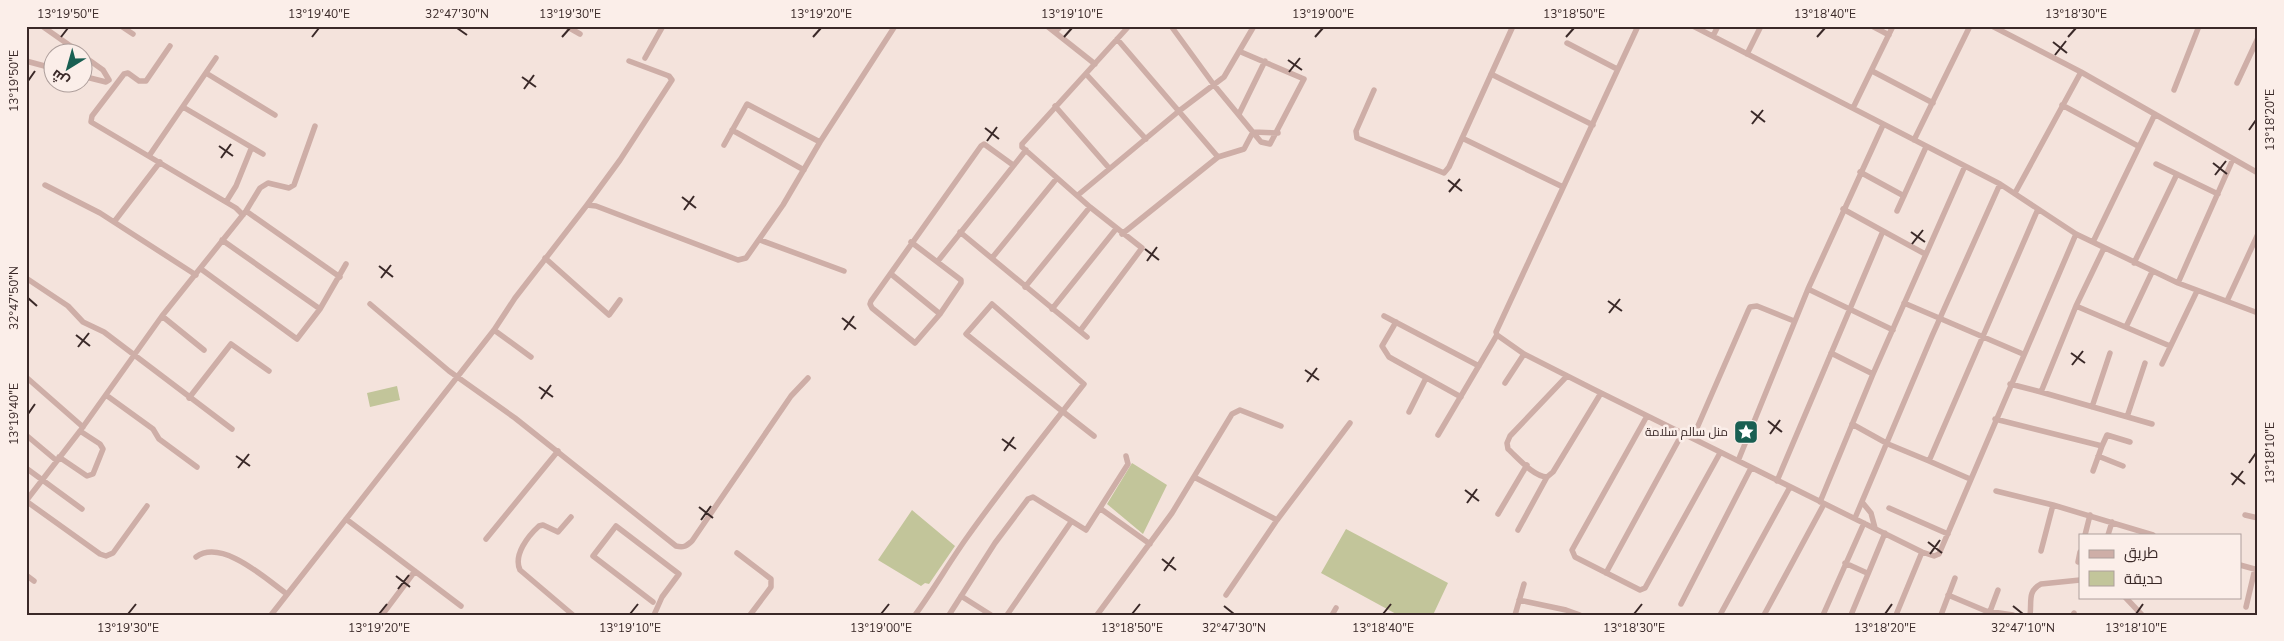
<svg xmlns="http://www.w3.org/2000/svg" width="2284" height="641" viewBox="0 0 2284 641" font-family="'Nunito Sans',Cairo,sans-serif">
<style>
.green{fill:#c2c59a}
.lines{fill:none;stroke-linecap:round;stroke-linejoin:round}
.minor{stroke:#ceaea7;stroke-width:5.5}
.ticks{fill:none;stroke:#3a2928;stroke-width:2}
.labels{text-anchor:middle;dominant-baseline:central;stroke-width:5;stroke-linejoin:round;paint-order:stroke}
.poi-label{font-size:12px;fill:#3a2928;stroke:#fbeee9;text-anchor:end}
.neatline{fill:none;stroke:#3a2928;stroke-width:2}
.ticks-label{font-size:12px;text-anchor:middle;fill:#3a2928}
</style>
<rect width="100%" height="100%" fill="#f4e3dc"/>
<path class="green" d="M397 386 400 400 370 407 367 393Z
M1132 463 1167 485 1143 534 1107 504Z
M912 510 955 546 929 584 925 583 921 586 878 560Z
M1346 529 1448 583 1433 615H1398L1321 573Z"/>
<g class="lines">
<path class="minor" d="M42 26 79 52
M121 26 133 34
M566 26 580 34
M1047 26 1095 64
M1171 26 1214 85 1261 142 1270 144 1304 79 1241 52
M1638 26 1496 332 1497 335 1524 354 1593 389 1922 552 1934 556 1939 554 2076 234
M1693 26 2000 184 2076 234 2178 283 2258 313
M1872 26 1889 35
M1992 26 2081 72 2258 173
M1055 32 1061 26
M1713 36 1718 26
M1117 39 1218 157 1122 234
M1567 43 1617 69
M170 46 146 81H139L128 73 124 74 92 116 91 122 236 208 243 215
M1747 54 1761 26
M82 55 103 70 109 80 106 82 82 76
M645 58 663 26
M26 61 52 68
M1872 71 1933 103
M206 73 275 115
M1086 74 1146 139
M1491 74 1593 125
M2237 83 2258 38
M1374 90 1356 131 1357 138 1444 173 1449 167 1513 26
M2174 90 2199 26
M2062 105 2138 146
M1055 106 1109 168
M183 107 263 154
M1853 108 1893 26
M1239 114 1265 61
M732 130 804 170
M1253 132 1278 133
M1462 138 1563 187
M1914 140 1970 26
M724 145 747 104 820 142
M149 156 216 58
M1218 157 1244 149 1253 132
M2156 164 2218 194
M1860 172 1904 196
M45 185 100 213 196 275
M2015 193 2081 72
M1078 195 1179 111 1224 77 1254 26
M226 202 236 186 251 149
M587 205 620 160 672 80 669 76 629 61
M1843 209 1883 231
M246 211 340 277
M1897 211 1926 147
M114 222 160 162
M960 232 1087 337
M222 240 320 309
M760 240 844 271
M911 242 961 280V283L940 314 915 343 872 308 870 304 871 301 981 146 984 144 1013 165
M2093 242 2155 114
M2104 248 2076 306 2041 392 2152 424
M545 258 609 315 620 300
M992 258 1057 178
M938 261 1026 150
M2134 263 2177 174
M201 269 297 339 320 309 346 264
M891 274 940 314
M26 278 68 306 83 322 104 332 232 429
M2178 283 2233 159
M1025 287 1090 207
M1808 289 1893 330
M2227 301 2258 234
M1904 303 2023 354
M370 304 449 371 515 418 676 546C684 548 686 546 692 541L791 396 808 378
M2076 306 2170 346
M1052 309 1116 229
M162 316 204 350
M1384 316 1479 366
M1396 322 1382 346 1389 357 1461 397
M2126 327 2152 272
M494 330 531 357
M1080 331 1142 248 1090 207 1022 147V144L1129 26
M1831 353 1873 374
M2162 364 2197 291
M26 377 83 427
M1505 383 1524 354
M2010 384 2041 392
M106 395 153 429 159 439 197 467
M189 398 231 344 269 371
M2092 407 2110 353
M1409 412 1426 378
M1647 416 1572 550 1575 557 1640 590 1645 588 1720 453
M2127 417 2145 363
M1995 419 2102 446 2093 471
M1852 424 1888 444 1929 461 2038 209
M26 435 57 461
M1438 435 1497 335
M2102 446 2107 435 2130 442
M2098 456 2123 466
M59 457 87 476 93 474 103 449 100 444 80 431
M1738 461 1808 289 1883 125
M1929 461 1970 479
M26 468 82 509
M1194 477 1277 520 1350 423
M1547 477C1534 477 1518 458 1508 449L1507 443 1510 436 1567 376
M1777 481 1883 231 1925 254
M1996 491 2053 505 2153 535
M26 501 80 431 162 316 246 211 260 188 268 183 289 188 294 185 315 126
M26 501 100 554 106 556 113 553 147 506
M1820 502 1873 374 1965 166
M1862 502 1871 513 1875 528
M1889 508 1948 534
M1101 509 1150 544
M1498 514 1527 465
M2245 515 2258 518
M571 517 558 532 543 525 539 526C528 536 513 555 520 570L573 615
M1855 518 1932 336 2000 184
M346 519 461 606
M1518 530 1547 477 1553 472 1601 393
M2085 535 2090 515
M2108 535 2112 522
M486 539 558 451
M2041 551 2053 505
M737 553 771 579V587L750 615
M196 557C222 538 266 579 287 594
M2078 562 2080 552
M1845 563 1867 573
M2240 565 2258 570
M1606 573 1682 434H1690L1697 428 1748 311 1750 307 1757 306 1794 321
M26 575 34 581
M1226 595 1277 520
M1948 595 1986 611 2013 615
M961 596 991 615
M2125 597 2142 615
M1519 600 1566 610 1580 615
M653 602 593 556 616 526 679 574 662 597 654 615
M1681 604 1751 468
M2246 607 2255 569
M1989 614 1998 590
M271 615 494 330 515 298 587 205 596 206 738 260 746 258 783 205 820 142 895 26
M382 615 415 571
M915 615C934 589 950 561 968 536 1005 484 1045 434 1084 384L992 304 966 334 1057 407 1094 436
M949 615 995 543 1028 499 1033 497 1086 530 1128 464 1126 456
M1007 615 1071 522
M1097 615 1172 513 1232 414 1240 410 1281 426
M1332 615 1336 608
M1515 615 1524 584
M1720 615 1790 487
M1764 615 1824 504
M1823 615 1864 523
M1851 615 1885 533
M1896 615 1922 552
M1941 615 1955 578
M2030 615C2032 602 2027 591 2041 584L2080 580
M2073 615 2074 613"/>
</g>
<path class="ticks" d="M457 28 467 35M61 37 68 28M312 37 319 28M562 37 570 28M813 37 821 28M1064 37 1072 28M1315 37 1323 28M1566 37 1574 28M1817 37 1825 28M2068 37 2076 28M2053 42 2067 53M2055 55 2066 41M1288 60 1302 70M1289 72 1300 58M522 77 536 87M28 81 35 71M524 89 534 75M1751 111 1765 122M1752 124 1763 110M985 128 999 139M2249 130 2256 120M987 141 997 127M219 146 233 156M221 158 231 144M2213 163 2227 174M2215 175 2226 161M1448 180 1462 191M1449 192 1460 179M682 197 696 208M684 210 694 196M1911 232 1925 242M1912 244 1923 230M1145 249 1159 260M1147 261 1157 247M379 266 393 277M381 278 391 265M28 298 37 306M1608 301 1622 311M1609 313 1620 299M842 318 856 329M844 330 854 316M76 335 90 346M78 347 89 333M2071 353 2085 363M2072 365 2083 351M1305 370 1319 380M1307 382 1317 368M539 387 553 397M541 399 551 385M28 414 35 404M1768 421 1782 432M1770 434 1780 420M1002 439 1016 449M1004 451 1014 437M236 456 250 466M2249 463 2256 453M238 468 249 454M2231 473 2245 484M2232 485 2243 471M1465 490 1479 501M1467 503 1477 489M699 507 713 518M701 520 711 506M1928 542 1942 553M1930 554 1940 540M1162 559 1176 570M1164 571 1174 557M396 576 410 587M398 589 409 575M1224 606 1234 614M2013 606 2023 614M128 614 136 604M379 614 387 604M630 614 638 604M881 614 889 604M1132 614 1140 604M1383 614 1391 604M1634 614 1642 604M1885 614 1892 604M2136 614 2143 604"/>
<defs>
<symbol id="sight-square" viewBox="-11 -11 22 22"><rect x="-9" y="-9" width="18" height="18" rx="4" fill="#195f52" stroke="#fbeee9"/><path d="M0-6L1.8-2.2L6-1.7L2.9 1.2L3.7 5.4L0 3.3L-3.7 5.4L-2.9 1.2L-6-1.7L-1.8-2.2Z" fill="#fff"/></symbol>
</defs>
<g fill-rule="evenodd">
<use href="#sight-square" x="1732" y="418" width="28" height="28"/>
</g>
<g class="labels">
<g class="poi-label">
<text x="1728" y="432">منل سالم سلامة</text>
</g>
</g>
<rect width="2284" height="641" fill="none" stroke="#fbeee9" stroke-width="55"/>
<rect x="2079" y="534" width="162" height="65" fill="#fbeee9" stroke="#ae9f9c"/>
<rect x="2089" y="550" width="25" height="8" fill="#ceaea7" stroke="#ae9f9c"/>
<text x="2124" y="558" font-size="15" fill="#3a2928">طريق</text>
<rect x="2089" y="571" width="25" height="15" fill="#c2c59a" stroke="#ae9f9c"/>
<text x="2124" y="584" font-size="15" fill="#3a2928">حديقة</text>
<g transform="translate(68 68) rotate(217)"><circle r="24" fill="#fbeee9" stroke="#ae9f9c"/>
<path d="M0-4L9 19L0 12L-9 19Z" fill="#195f52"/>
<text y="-8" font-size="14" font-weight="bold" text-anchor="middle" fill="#3a2928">ش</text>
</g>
<rect x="28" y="28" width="2228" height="586" class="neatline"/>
<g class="ticks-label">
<text x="68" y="18">13°19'50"E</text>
<text x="319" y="18">13°19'40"E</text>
<text x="457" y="18">32°47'30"N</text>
<text x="570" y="18">13°19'30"E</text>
<text x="821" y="18">13°19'20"E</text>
<text x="1072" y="18">13°19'10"E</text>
<text x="1323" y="18">13°19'00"E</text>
<text x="1574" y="18">13°18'50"E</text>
<text x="1825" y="18">13°18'40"E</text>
<text x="2076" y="18">13°18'30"E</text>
<text transform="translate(14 81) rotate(-90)" y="4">13°19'50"E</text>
<text transform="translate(2270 120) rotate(-90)" y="4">13°18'20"E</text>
<text transform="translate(14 298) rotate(-90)" y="4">32°47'50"N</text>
<text transform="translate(14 414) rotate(-90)" y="4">13°19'40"E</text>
<text transform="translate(2270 453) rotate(-90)" y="4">13°18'10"E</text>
<text x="128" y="632">13°19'30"E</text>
<text x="379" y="632">13°19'20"E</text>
<text x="630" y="632">13°19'10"E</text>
<text x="881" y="632">13°19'00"E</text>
<text x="1132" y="632">13°18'50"E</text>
<text x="1234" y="632">32°47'30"N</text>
<text x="1383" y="632">13°18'40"E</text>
<text x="1634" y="632">13°18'30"E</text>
<text x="1885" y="632">13°18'20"E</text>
<text x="2023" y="632">32°47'10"N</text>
<text x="2136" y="632">13°18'10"E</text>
</g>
</svg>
